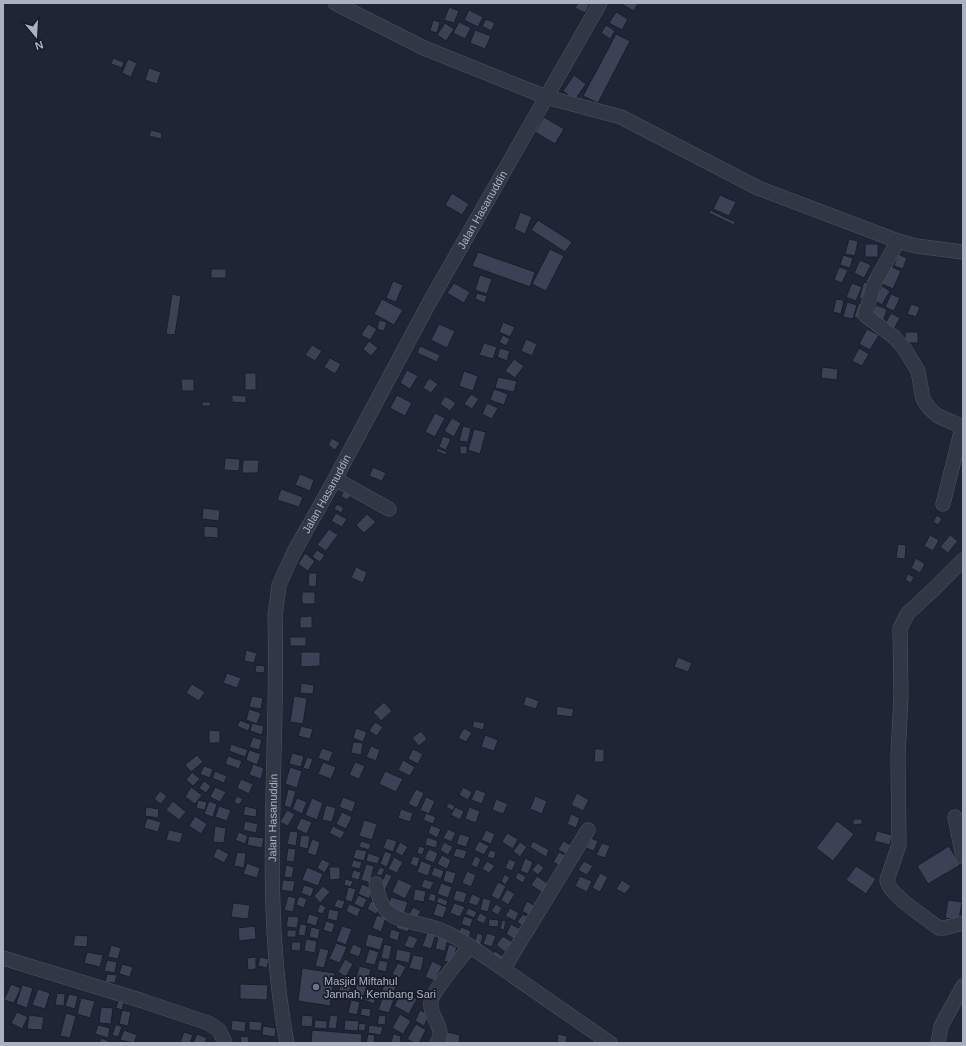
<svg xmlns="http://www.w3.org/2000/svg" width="966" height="1046" viewBox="0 0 966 1046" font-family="Arial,sans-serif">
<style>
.building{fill:#3b4255;stroke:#1a1e2b}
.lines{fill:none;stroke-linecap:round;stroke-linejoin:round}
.minor-casing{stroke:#505463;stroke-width:15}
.minor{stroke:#323745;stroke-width:14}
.worship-dot{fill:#6b7280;stroke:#181c29;stroke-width:1.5}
.labels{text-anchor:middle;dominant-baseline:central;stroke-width:3.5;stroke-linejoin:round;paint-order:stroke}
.street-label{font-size:11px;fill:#acb1c2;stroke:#181c29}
.poi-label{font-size:11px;fill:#acb1c2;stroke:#181c29;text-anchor:start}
</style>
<rect width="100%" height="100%" fill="#1f2534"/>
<path class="building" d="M578 3 590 4 585 13 575 8Z
M622 3H638L634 11 621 4Z
M449 7 459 11 454 23 444 20Z
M469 10 483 17 478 27 464 20Z
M616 12 628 19 622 30 609 23Z
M486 19 495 23 491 31 482 26Z
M433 20 440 22 437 33 430 31Z
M459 22 471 28 465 39 453 33Z
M445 23 454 29 446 41 437 35Z
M606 25 615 31 610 39 601 33Z
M475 30 491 36 485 49 470 43Z
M616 34 630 41 598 103 583 96Z
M113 58 124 62 122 68 111 64Z
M128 59 137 63 131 77 122 73Z
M149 68 161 72 157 84 145 80Z
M574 75 586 84 575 100 563 91Z
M544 117 564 129 555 144 535 132Z
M151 130 162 133 161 139 149 136Z
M452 193 469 204 462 215 445 205Z
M720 195 736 202 729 216 713 209Z
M710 210 735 222 734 225 709 213Z
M520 212 532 217 525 234 514 229Z
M538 220 572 242 565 252 531 230Z
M849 239 858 241 855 256 845 254Z
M865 244H878V257H865Z
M550 249 564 256 546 291 532 284Z
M478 252 535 272 530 287 472 266Z
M898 254 907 258 903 269 894 266Z
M843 255 853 258 850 268 840 265Z
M860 260 871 265 864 278 854 273Z
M888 265 901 271 893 289 880 283Z
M839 267 848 270 842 283 834 280Z
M211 269H226V278H211Z
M480 275 492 279 487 294 475 290Z
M393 281 403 285 396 302 386 298Z
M864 282 870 284 865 300 859 298Z
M454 283 470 292 464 303 447 293Z
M852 283 862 287 856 301 846 297Z
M882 286 890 291 882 305 874 300Z
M477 293 487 296 485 303 475 299Z
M172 294 181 296 175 335 166 334Z
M891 294 900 298 894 311 885 307Z
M382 299 403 310 394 325 374 314Z
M836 299 844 300 841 314 833 312Z
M847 302 857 305 853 319 843 317Z
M859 303 865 305 860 319 854 317Z
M911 304 920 307 916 317 907 314Z
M876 305 887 309 883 322 871 318Z
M891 313 900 318 894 329 885 324Z
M379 320 387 322 384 331 377 329Z
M503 322 515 327 510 337 499 332Z
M368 324 377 329 370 340 361 335Z
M439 324 455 331 447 348 431 340Z
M867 329 879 335 870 350 859 344Z
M905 332H918V343H905Z
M503 335 510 339 506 346 499 342Z
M526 339 537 344 532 356 521 351Z
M369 341 378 348 371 356 363 349Z
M484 343 497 347 493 359 479 355Z
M312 345 322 351 315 361 305 355Z
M420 346 440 355 437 362 417 353Z
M500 348 510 351 507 361 497 357Z
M859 348 869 354 862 366 852 361Z
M330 358 341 364 335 374 324 367Z
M514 359 524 366 515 378 505 371Z
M822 367 838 369 837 380 821 378Z
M407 370 418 376 410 389 400 383Z
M464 371 478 376 473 391 459 386Z
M245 373H256V390H245Z
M498 377 517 381 514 392 495 388Z
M429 378 438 384 431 393 423 388Z
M181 379H194V391H182Z
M494 389 508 394 504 405 490 400Z
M471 394 479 399 472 409 464 404Z
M232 395 246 396V403L232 402Z
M397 395 412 403 405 416 390 408Z
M445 396 456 403 450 411 440 404Z
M202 402H211L210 406H202Z
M487 403 498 408 492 419 482 414Z
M435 413 445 418 435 437 425 432Z
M452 418 461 423 454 437 444 431Z
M463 426 471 428 468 442 459 441Z
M474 429 486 432 480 454 468 450Z
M443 436 451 439 446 450 439 447Z
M332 438 340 443 335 450 328 445Z
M460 446H467V454H460Z
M437 448 447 452 446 455 436 451Z
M225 458 240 459 239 471 224 470Z
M243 460H259L258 473H242Z
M373 467 386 473 382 481 369 476Z
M300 474 314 480 310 491 295 485Z
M346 488 353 493 347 500 341 496Z
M281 489 303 497 299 507 277 500Z
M337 504 344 508 341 513 334 509Z
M203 508 220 510 219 521 202 519Z
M336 513 347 519 342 527 331 521Z
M367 514 376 522 364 533 356 525Z
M937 515 942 519 938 525 933 522Z
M204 526 218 527V538L204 537Z
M329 529 338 535 326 551 317 545Z
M930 535 939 540 933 551 924 546Z
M950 535 958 541 948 553 940 547Z
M898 544 906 545 905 559 896 558Z
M317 550 325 555 320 562 312 557Z
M305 553 315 561 308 571 298 564Z
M916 558 925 564 920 573 911 568Z
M356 567 367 572 363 583 351 578Z
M309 573H317L316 587 308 586Z
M908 574 914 577 911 583 905 580Z
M302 592H315V604H302Z
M312 616V628H300V617Z
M290 637H306V646H290Z
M246 650 257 653 254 663 244 661Z
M301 652H320V666L301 667Z
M678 657 692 663 688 672 674 667Z
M256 665 265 666 264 673 255 672Z
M227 673 241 678 237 688 223 683Z
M301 683 314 685 313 694 300 693Z
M192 684 205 692 199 701 186 693Z
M252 696 263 698 261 709 249 707Z
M294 696 307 698 303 724 290 722Z
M526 696 539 701 536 709 523 705Z
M384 702 392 711 381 721 373 712Z
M557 706 574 709 572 717 556 715Z
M249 709 261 713 257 724 246 720Z
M240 720 251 725 248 731 237 726Z
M474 721 485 723 483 730 472 727Z
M375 722 383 727 377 736 369 731Z
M252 723 264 726 262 735 250 731Z
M301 726 313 729 310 739 298 736Z
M356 728 367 732 363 742 353 738Z
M464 728 472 733 466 742 458 738Z
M209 730 220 731V743H209Z
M421 731 427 739 419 746 412 738Z
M485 735 498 740 494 751 481 747Z
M253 737 262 740 259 750 249 747Z
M353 742 363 743 361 755 351 753Z
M231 744 248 750 245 757 229 751Z
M371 746 380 750 376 761 366 757Z
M322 748 333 752 329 762 318 758Z
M413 749 423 754 418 764 408 759Z
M595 749H604V762H594Z
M249 750 261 754 257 765 246 760Z
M292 753 304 756 301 767 289 764Z
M197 755 203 762 191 772 185 765Z
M228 756 242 761 239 769 225 764Z
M307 757 313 759 309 770 303 768Z
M403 760 415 767 410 776 398 770Z
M323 762 336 767 331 779 318 774Z
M355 762 365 766 359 779 349 775Z
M253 764 264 768 261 779 249 775Z
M204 766 213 769 210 778 200 774Z
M290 767 302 771 297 788 285 784Z
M215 771 227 776 224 783 212 778Z
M385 771 403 779 396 792 379 784Z
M192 772 200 779 193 786 186 780Z
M241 779 253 784 249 794 237 788Z
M204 781 211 786 206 793 199 788Z
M191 787 202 795 195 804 185 797Z
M215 787 226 792 220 802 210 797Z
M463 787 472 792 468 800 459 795Z
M288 789 296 791 291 808 284 806Z
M416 789 424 793 417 808 408 804Z
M476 789 486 793 482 804 471 800Z
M160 791 167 796 161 804 154 799Z
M577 793 589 800 583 811 571 805Z
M237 796 243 799 239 805 234 802Z
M535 796 547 801 542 814 530 809Z
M343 797 356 802 352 812 339 807Z
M426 797 435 801 429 814 420 810Z
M297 798 307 802 302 814 292 809Z
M312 798 323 803 317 820 305 815Z
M496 799 508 804 503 814 492 810Z
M198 800 207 802 205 810 196 808Z
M173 801 186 812 179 820 166 810Z
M209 801 217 804 213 817 204 814Z
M449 803 455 806 453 811 446 807Z
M326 805 336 808 332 822 322 820Z
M219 806 231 810 227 821 215 817Z
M245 806 257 809 256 817 243 815Z
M146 807 159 809 158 818 145 816Z
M455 807 464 811 460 820 451 815Z
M469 807 480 811 476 823 465 819Z
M401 809 413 813 410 822 398 818Z
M287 810 295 814 288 826 280 822Z
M342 812 352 817 346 829 336 824Z
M426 813 436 817 433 824 423 820Z
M571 814 580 818 576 828 567 824Z
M195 816 207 824 201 834 189 826Z
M147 818 161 822 158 832 144 828Z
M301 818 312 822 307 834 296 829Z
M853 819H862V824L853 825Z
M364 820 377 824 372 840 359 836Z
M245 821 258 824 256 833 243 830Z
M837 821 854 834 833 861 816 848Z
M431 825 441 829 437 838 428 833Z
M215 826 226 828 224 843 213 842Z
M333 826 345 832 341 839 329 833Z
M448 829 456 833 451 842 443 838Z
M169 830 183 833 180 843 166 840Z
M486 830 495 834 491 844 481 840Z
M290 831 298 832 296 846 287 844Z
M877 831 892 835 890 845 874 841Z
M239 832 248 836 245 844 235 840Z
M507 833 518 839 513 849 502 842Z
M460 834 470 837 466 847 456 844Z
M301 835 310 836 308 849 299 847Z
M249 836 264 838 262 848 247 845Z
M427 837 438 841 436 848 425 845Z
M387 838 397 841 393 852 383 848Z
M591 838 598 841 594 851 586 848Z
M312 839 320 842 316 856 307 853Z
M361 841 371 844 369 850 359 847Z
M479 841 489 846 484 855 474 850Z
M533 841 549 850 546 857 530 847Z
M563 841 573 846 568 855 558 850Z
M400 842 408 847 402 856 395 852Z
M444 842 453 847 448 855 440 850Z
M520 842 527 847 520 857 513 851Z
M602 843 610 846 605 858 596 855Z
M419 846 425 848 422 855 417 853Z
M949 846 960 865 928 884 917 866Z
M217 848 229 854 224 863 213 857Z
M288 848 296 849 294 862 286 861Z
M456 848 467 851 464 859 453 856Z
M356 849 367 851 364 861 353 858Z
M429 849 438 853 434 863 424 859Z
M490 850 496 852 494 859 487 857Z
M385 851 392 854 387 867 380 864Z
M237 852 246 853 244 868 234 866Z
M559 852 568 857 562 867 553 862Z
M368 853 380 857 378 864 366 861Z
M442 855 451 860 447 869 437 864Z
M413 856 420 858 417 867 410 864Z
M475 856 481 859 477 868 471 865Z
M394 857 403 862 397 873 388 869Z
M525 858 533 862 528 874 520 871Z
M322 859 330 863 325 873 317 868Z
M509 859 516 862 512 871 505 868Z
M353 860 362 862 360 869 351 867Z
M421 861 432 865 428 876 417 872Z
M487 861 495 866 489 873 482 869Z
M584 861 593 866 587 875 578 870Z
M247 863 260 868 257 878 243 874Z
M538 863 544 868 538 875 532 870Z
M366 864 374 866 370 883 361 880Z
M286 865 294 867 292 878 284 877Z
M856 866 876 879 866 894 846 880Z
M307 867 323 874 318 886 302 880Z
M329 867H340V879L330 880Z
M380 867 385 869 381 876 376 874Z
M434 867 444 871 441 879 431 875Z
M353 870 361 872 359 880 351 878Z
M446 870 456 873 453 884 443 881Z
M467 871 476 875 471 887 462 883Z
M518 872 526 877 523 883 515 878Z
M386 873 392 876 385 890 379 887Z
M600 873 608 877 600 892 592 888Z
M505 874 510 878 505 885 501 881Z
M537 876 550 885 544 894 531 885Z
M580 876 592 881 587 892 575 886Z
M345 879 353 881 351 887 344 885Z
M398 879 412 885 405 899 392 892Z
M424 879 434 882 430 890 421 887Z
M283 880 295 881 293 892 281 890Z
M622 880 631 886 625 894 616 889Z
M498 882 506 886 499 900 491 896Z
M441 883 452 887 448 898 437 894Z
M362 884 373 889 369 899 358 894Z
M304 885 314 888 311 897 301 893Z
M323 886 330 892 320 903 314 896Z
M348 887 356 889 352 902 345 900Z
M415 889 426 891 424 902 413 900Z
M507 889 515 894 508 905 501 900Z
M456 890 467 893 464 903 453 900Z
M430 893 436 895 435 902 428 900Z
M472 894 481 898 477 906 468 903Z
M358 895 367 899 363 908 354 904Z
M288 896 296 898 293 912 284 910Z
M299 896 307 899 304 908 296 905Z
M391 897 408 902 404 914 387 909Z
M439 897 448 901 446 906 436 902Z
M483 898 491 900 488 912 480 910Z
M337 899 345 901 342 909 334 907Z
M948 900 962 902 959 920 945 918Z
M371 901 381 906 376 914 367 909Z
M527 901 537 907 532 917 522 911Z
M233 903 250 905 248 919 231 917Z
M437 903 447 907 443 918 433 915Z
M454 903 465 907 460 917 450 913Z
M320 904 326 907 323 914 317 912Z
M349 904 361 909 357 917 346 911Z
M496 904 502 908 498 915 491 911Z
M413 907 421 911 415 922 407 918Z
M468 908 477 912 474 918 465 914Z
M510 908 519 913 515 921 505 916Z
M329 909 339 911 337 921 327 919Z
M480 913 487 917 484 924 476 920Z
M309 914 319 917 316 926 306 923Z
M523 914 530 919 524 927 517 922Z
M377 915 386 918 381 932 372 928Z
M288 916 299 917 297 928 286 927Z
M464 916 473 919 470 927 461 924Z
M489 919 499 920 498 927 488 926Z
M502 920 506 921 504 930 500 929Z
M326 921 335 924 332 933 323 930Z
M398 921 410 925 408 932 396 928Z
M300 924 307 925 305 936 298 935Z
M511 924 522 930 516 940 506 934Z
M255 926 256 939 239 941 238 928Z
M342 926 352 929 346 945 336 941Z
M311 927 320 929 318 939 309 937Z
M461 927 471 931 469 938 458 935Z
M391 929 400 932 398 941 389 938Z
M287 930H296V937H287Z
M428 931 436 934 431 949 422 946Z
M477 933 483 935 480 947 474 946Z
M487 933 496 936 492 947 483 944Z
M368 934 384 938 380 950 365 946Z
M75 935 88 936 87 947 73 946Z
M409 935 418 939 413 949 404 946Z
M503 936 512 942 505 952 496 945Z
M438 937 448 939 445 951 435 949Z
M306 939 317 941 315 953 304 951Z
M292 942H301L300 951 291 950Z
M336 943 347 947 340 963 329 959Z
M353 944 362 948 359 957 349 953Z
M384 944 392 946 389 960 381 958Z
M449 944 457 947 452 963 444 961Z
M111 945 121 948 118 959 108 957Z
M320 948 329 950 324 968 315 966Z
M369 949 379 952 375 965 365 963Z
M397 949 411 952 409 963 395 960Z
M495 951 504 957 500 964 490 958Z
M87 952 103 955 100 967 84 963Z
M413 955 424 957 421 971 409 968Z
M256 957V969L248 970 247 958Z
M260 957 269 959 267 968 258 966Z
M345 959 353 964 346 977 338 972Z
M107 960 117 962 115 973 104 971Z
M379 960 388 962 386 972 377 970Z
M432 961 442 966 435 981 425 977Z
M398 963 406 967 400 978 392 974Z
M122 964 133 967 130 977 119 974Z
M359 966 371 969 368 982 356 979Z
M302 968 335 973 330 1006 298 1001Z
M107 974 117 975 115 983 105 982Z
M386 980 397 984 392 998 381 993Z
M341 983 351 986 348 996 338 993Z
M357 983 367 986 362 1000 353 997Z
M11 984 21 988 14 1003 4 1000Z
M240 984 268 985 267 1000 240 999Z
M22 985 33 988 27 1008 16 1004Z
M369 988 378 991 374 1004 364 1000Z
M38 989 50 993 45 1009 32 1005Z
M402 991 417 999 409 1014 394 1006Z
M57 993 65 994 64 1006 55 1005Z
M69 994 78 996 75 1009 65 1006Z
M383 996 394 999 389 1013 378 1010Z
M81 998 95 1001 90 1018 77 1014Z
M351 1000 360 1002 357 1015 348 1013Z
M118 1001 124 1002 122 1010 116 1008Z
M101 1007 113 1008 111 1024 99 1023Z
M362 1008 371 1009 370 1017 360 1015Z
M122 1010 131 1012 128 1026 119 1024Z
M420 1010 429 1015 424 1026 415 1021Z
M17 1012 28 1017 22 1029 11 1023Z
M66 1013 76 1016 70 1038 60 1036Z
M400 1014 411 1021 403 1034 392 1028Z
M29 1015 44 1017 42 1030 27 1029Z
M302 1015 313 1016 312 1027 301 1026Z
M330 1015 338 1016 336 1029 328 1028Z
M379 1015 386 1016 385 1025 377 1024Z
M232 1020 246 1022 245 1032 231 1030Z
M315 1020 327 1021V1029L314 1028Z
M345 1020 359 1021 358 1031 344 1030Z
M249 1021 262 1022 261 1031 249 1030Z
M359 1023 366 1024 365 1031 358 1030Z
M116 1024 122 1027 118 1037 112 1035Z
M416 1024 426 1030 419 1043H414L407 1039Z
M98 1025 110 1028 108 1038 95 1034Z
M369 1025 383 1027 381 1035 368 1033Z
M263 1026 276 1028 275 1037 262 1035Z
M124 1030 137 1035 134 1043 120 1040Z
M312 1030 362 1034 361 1043H311Z
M184 1032 193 1035 190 1043 180 1042Z
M447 1032 460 1035 459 1043H444Z
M197 1034 207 1038 205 1043H193Z
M368 1034 375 1035 374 1043H366Z
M393 1034 401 1036 400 1043H391Z
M558 1034 567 1036 566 1043 557 1042Z
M248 1036 249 1043H241L240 1037Z
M101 1038 111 1042 110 1043H99Z"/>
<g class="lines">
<defs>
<g id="minor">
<path d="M335 3 424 48 546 97 621 117 758 188 898 241 916 246 963 252"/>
<path d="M898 241 874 284 865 315 894 337 904 348 918 371 923 399 929 408 938 416 961 426V432L943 504"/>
<path d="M335 479 389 509"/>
<path d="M963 560 933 590 908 613 900 628 901 696 898 756 899 845 887 880C888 894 927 919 939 928H944L963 923"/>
<path d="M955 817 963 857"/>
<path d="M376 884C382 923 402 918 431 927 445 931 458 938 470 946"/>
<path d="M3 958 143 1001 208 1023 219 1030 225 1043"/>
<path d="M504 968 588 830"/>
<path id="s1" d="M287 1043C260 903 279 758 275 616L279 585 294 552 335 479 429 303 600 3"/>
<path d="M437 1043C447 1028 429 1018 431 1002 432 991 462 957 470 946L610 1043"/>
<path d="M938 1043 941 1026 963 986"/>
</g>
</defs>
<use href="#minor" class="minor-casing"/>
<use href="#minor" class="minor"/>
</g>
<circle class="worship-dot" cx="316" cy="987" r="4"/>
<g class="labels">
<g class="street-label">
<text stroke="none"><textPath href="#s1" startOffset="886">Jalan Hasanuddin</textPath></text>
<text stroke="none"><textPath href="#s1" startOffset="562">Jalan Hasanuddin</textPath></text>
<text stroke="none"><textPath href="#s1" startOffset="226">Jalan Hasanuddin</textPath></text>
</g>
<g class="poi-label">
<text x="324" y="981">Masjid Miftahul<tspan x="324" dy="13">Jannah, Kembang Sari</tspan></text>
</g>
</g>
<rect width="966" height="1046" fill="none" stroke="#acb1c2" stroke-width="8"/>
<g transform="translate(36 36) rotate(162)" stroke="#181c29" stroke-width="3" paint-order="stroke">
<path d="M0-3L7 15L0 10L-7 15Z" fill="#acb1c2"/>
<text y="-6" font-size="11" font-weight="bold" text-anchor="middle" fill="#acb1c2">N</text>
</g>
</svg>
